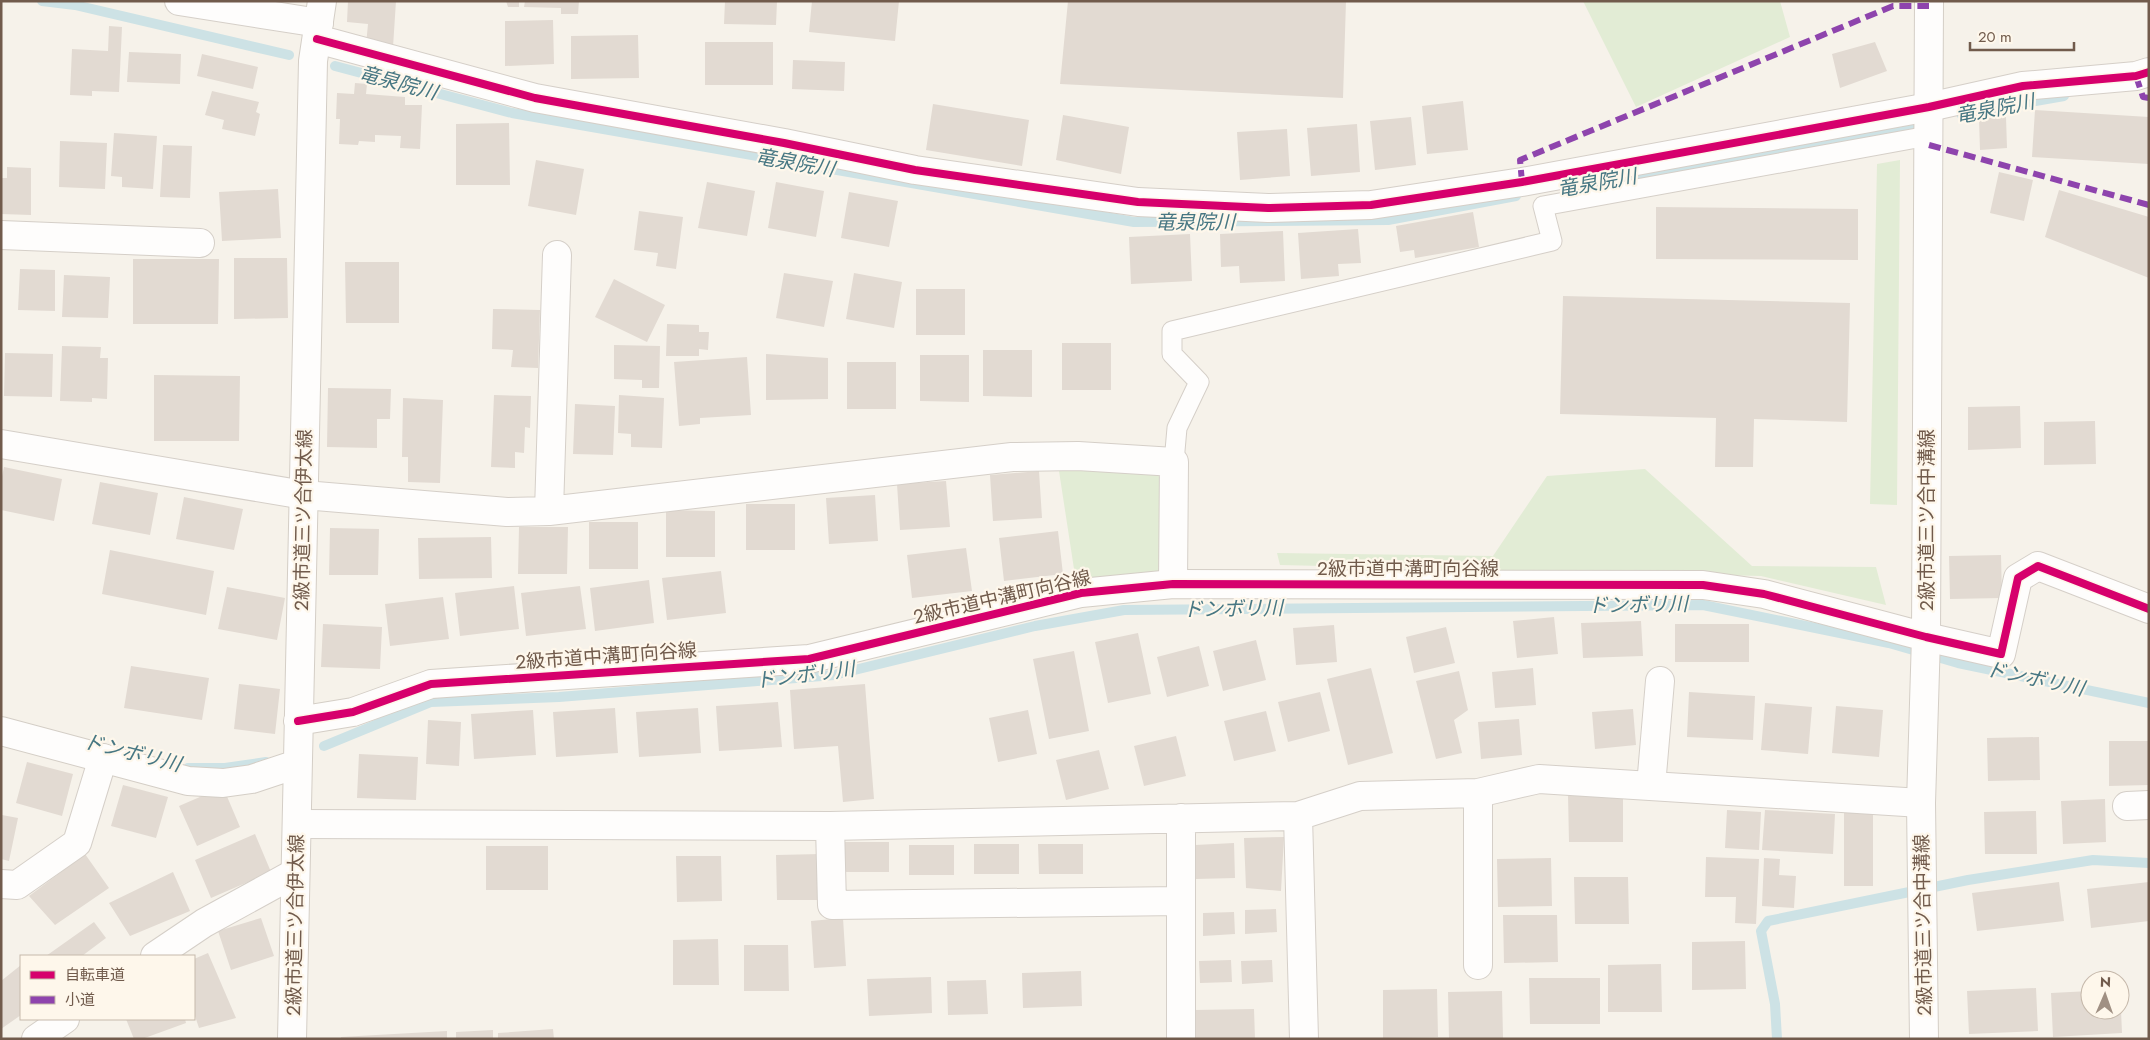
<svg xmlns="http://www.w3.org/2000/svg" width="2150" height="1040" viewBox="0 0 2150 1040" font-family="Jost,'Noto Sans JP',sans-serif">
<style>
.green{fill:#e2ecd5}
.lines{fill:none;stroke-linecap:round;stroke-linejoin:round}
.stream{stroke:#cde2e5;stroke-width:10}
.building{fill:#e2dad2}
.lane-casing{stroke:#d5cfc8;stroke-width:21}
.street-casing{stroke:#d5cfc8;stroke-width:30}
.secondary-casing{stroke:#d4cec6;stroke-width:30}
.lane{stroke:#fefdfc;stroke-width:19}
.street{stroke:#fefdfc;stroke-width:28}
.secondary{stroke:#fefdfc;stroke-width:28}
.quiet{stroke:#8e44ad;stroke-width:6;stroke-dasharray:12 6;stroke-linecap:butt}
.cycleway-casing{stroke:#fef7eb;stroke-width:11}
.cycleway{stroke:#d6006c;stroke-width:8}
.labels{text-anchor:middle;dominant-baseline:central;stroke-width:4.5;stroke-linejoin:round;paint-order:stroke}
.street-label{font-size:19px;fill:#715b4c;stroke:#fef7eb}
.water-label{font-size:20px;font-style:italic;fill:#477783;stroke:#fef7eb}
</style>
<rect width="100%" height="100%" fill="#f6f2ea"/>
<path class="green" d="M1583 1H1780L1790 37 1636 107Z
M1900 160 1897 505 1870 504 1877 164Z
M1645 469 1752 566 1876 567 1886 605 1761 576 1280 565 1277 553 1493 556 1547 476Z
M1059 471H1152L1164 480V564L1154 575 1076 582Z"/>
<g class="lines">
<path class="stream" d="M42 1 75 5 289 55
M335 66 512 113 1134 222 1388 220 1516 196
M1961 114 2064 96
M1594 183 1888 131 1927 122
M324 746 431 702 559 697 834 675 1035 626 1124 610 1703 605 1889 643 1958 663 2149 703
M188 768H225L266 762
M1777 1039 1775 1004 1761 931 1768 921 1968 880 2093 860 2149 863"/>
</g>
<path class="building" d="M348 1H396L393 47 366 45 368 24 347 22Z
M506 1H519V7H508Z
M525 1H579L578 14H561V8L524 7Z
M725 1H777L776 25 724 24Z
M812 1H899L895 41 809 32Z
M1068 1H1346L1343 98 1060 84Z
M553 20 554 64 505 66V21Z
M109 26 122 27 119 92 92 91V96L70 95 72 49 108 51Z
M638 35 639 78 571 79V36Z
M705 42H773V85H705Z
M1875 42 1887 71 1840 88 1832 54Z
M129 52 181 54 180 84 127 82Z
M202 54 258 67 253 89 197 76Z
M793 60 845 62 844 91 792 89Z
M355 83 367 84 366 94 405 97V105H422L420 149 400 148 401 136 375 135V142L359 141 358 145 339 144 340 119H336L337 93 354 94Z
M212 91 259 102 256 112 260 114 255 136 222 129 224 120 205 115Z
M1463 101 1468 150 1427 154 1422 106Z
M933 104 1029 120 1022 166 926 150Z
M2035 110 2149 117V164L2032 157Z
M1063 115 1129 127 1121 174 1056 160Z
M1411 117 1416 165 1375 170 1370 121Z
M2006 117 2007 148 1980 150 1979 118Z
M509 123 510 185H456V124Z
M1357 124 1360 172 1311 176 1307 128Z
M1287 129 1290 176 1240 180 1237 132Z
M114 133 157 136 153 189 122 187V177L111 176Z
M60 141 107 143 105 189 59 187Z
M163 145 192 146 190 198 160 197Z
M536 160 584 169 576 215 528 206Z
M7 167 31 168V215L1 214V178H7Z
M1999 172 2033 180 2024 221 1990 213Z
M707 182 755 191 747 236 698 228Z
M776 182 824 191 816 237 768 228Z
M278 189 281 238 222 241 219 192Z
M2059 190 2149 217V278L2045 237Z
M849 192 898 201 889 247 841 238Z
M1656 207 1858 209V260L1656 259Z
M639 211 683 217 676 269 656 266 658 253 634 250Z
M1473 212 1479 247 1415 258 1414 250 1400 252 1396 226Z
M1358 229 1361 263 1338 264 1339 276 1301 279 1298 233Z
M1283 231 1285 281 1240 283 1239 266 1221 267 1220 234Z
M1190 234 1192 281 1131 284 1129 237Z
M234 258H287L288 318 234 319Z
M133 259H219L218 324H133Z
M345 262H399V323H346Z
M20 269 55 270V311L18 310Z
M784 273 833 281 824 327 776 318Z
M854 273 902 282 894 328 846 319Z
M64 275 110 277 108 318 62 317Z
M614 279 665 305 647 342 595 317Z
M916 289H965V335H916Z
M1563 296 1850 303 1847 422 1754 419 1753 467H1715L1716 418 1560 414Z
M493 309 540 310 538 368 511 367 513 350 492 349Z
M667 324 699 325V332H709L708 350 699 349V356H666Z
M1062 343H1111V390H1062Z
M614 345 660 346 659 388H642V380L614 379Z
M62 346 101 347 100 358H108L107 399 92 398V402L60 401Z
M983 350H1032V397L983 396Z
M5 353 53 354 52 397 4 396Z
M766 354 828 358V399L766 400Z
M920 355H969V402L920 401Z
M747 357 751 415 700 418V424L679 426 674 362Z
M847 362H896V409H847Z
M154 375 240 376 239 441H154Z
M328 388 391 389 390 419H377V448L327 447Z
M494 395 531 396 530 428 525 427 524 453 515 452V468L491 467Z
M619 395 664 398 662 448 631 447V434L618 433Z
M403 398 443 400 440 483 408 482V457H402Z
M575 404 615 406 613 455 573 454Z
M2020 406 2021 448 1968 450V407Z
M2095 421 2096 464 2044 465V422Z
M4 467 62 479 54 521 1 510V481Z
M1039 471 1042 518 993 521 990 475Z
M946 481 950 527 900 530 897 484Z
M100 482 158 493 150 535 92 524Z
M875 495 878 541 829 544 826 498Z
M184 497 243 509 234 550 176 539Z
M746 504H795V550H746Z
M666 510 715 511V557H666Z
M589 522H638V569H589Z
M519 527H568L567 574H518Z
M330 528 379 529 378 575H329Z
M1058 531 1063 574 1004 581 999 538Z
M491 537 492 578 419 579 418 538Z
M966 548 972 591 912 598 907 555Z
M110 550 214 571 206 615 102 594Z
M2001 555 2002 598 1950 599 1949 556Z
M721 571 726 613 667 620 662 578Z
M649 580 654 623 595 631 590 588Z
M514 586 519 629 460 636 455 593Z
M580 586 586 629 526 636 521 593Z
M227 587 285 598 277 640 218 629Z
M443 597 449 639 390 646 385 604Z
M1554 617 1558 654 1517 658 1513 621Z
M1641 621 1643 656 1583 658 1581 623Z
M323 624 382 627 380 669 321 667Z
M1675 624H1749V662H1675Z
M1334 625 1337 662 1296 665 1293 628Z
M1446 627 1455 663 1414 673 1406 637Z
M1138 633 1151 694 1108 703 1095 642Z
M1256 640 1266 680 1223 691 1213 651Z
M1199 646 1209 686 1167 697 1157 657Z
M1074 651 1089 731 1049 739 1033 659Z
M131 666 209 678 202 720 124 708Z
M1371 668 1393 753 1348 765 1327 679Z
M1533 668 1536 705 1495 708 1492 672Z
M1459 671 1468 710 1454 720 1462 753 1436 759 1416 681Z
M239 684 280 689 275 734 234 729Z
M865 684 874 799 843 802 838 746 794 749 790 690Z
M1320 692 1330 731 1288 742 1278 702Z
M1689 692 1755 696 1753 740 1687 737Z
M778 702 782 747 719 751 716 706Z
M1765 703 1812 707 1808 754 1761 750Z
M1836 706 1883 710 1879 757 1832 753Z
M615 708 618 753 556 757 553 712Z
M698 708 701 753 639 757 636 712Z
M1633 709 1636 745 1595 749 1592 712Z
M533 710 536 755 474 759 471 714Z
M1028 710 1037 754 998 762 989 718Z
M1266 711 1276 751 1234 761 1224 721Z
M1519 719 1522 755 1481 759 1478 722Z
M428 720 461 722 459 766 426 764Z
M1176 736 1186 776 1144 786 1134 746Z
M2039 737 2040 780 1988 781 1987 738Z
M2109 741H2149V785L2109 786Z
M1099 750 1109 789 1066 800 1056 760Z
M359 754 418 757 416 800 357 798Z
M27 762 73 774 62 816 16 803Z
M123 785 168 797 156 838 111 826Z
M223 787 240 827 197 846 179 806Z
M1623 794V842H1569L1568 795Z
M2105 799 2106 842 2063 844 2061 801Z
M1727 810 1761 812 1759 850 1725 848Z
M1765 810 1835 814 1833 854 1762 850Z
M2036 811 2037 854H1985L1984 812Z
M1844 813H1873V886H1844Z
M2 815 18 818 9 861 1 859Z
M255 834 271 872 211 898 195 860Z
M1284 837 1281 891 1246 888 1244 838Z
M844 842H889V872H844Z
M1234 843 1235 878 1196 879 1195 845Z
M974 844H1019V874H974Z
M1038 844H1083V874H1039Z
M909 845H954V875H909Z
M486 846H548V890H486Z
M85 854 109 888 55 925 29 896Z
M821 854V900H777L776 855Z
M676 856H721L722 901 677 902Z
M1706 857 1759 859 1756 924 1735 923 1736 897H1705Z
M1551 858 1552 906 1498 907 1497 859Z
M1764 858 1780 859 1779 875 1796 876 1794 908 1762 906Z
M173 872 190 911 130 936 109 903Z
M1574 877H1628L1629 924H1575Z
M2059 882 2064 921 1977 931 1972 893Z
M2149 882V921L2091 928 2087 889Z
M1276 909 1277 932 1245 934V910Z
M1234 912 1235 934 1203 936V913Z
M1503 915H1557L1558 962 1504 963Z
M261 918 274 956 231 970 218 931Z
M843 918 846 966 814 968 811 921Z
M94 922 106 938 82 956H46Z
M718 939 719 985H673V940Z
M1745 941 1746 989 1692 990V942Z
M744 945H788L789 991H744Z
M208 953 236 1018 199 1028 194 1013V959Z
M1231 960 1232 982 1200 983 1199 961Z
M1272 960 1273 982 1242 984 1241 961Z
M1661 964 1662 1012H1608V965Z
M21 965V1015L1 1029V981Z
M1081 971 1082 1006 1023 1008 1022 973Z
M931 977 932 1013 869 1016 867 979Z
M1529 978H1600V1024H1530Z
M986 980 988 1014 948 1015 947 981Z
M2036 988 2038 1031 1969 1034 1967 991Z
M1437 989 1438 1037 1383 1038V990Z
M1502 991 1503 1038 1449 1039 1448 992Z
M2090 991V1010H2121L2122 1033 2053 1037 2051 993Z
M1254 1009 1255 1039H1195L1194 1010Z
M126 1019H185L186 1023 142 1039H134Z
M553 1029 554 1039H498V1033Z
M493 1030V1039H456V1032Z
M447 1031V1039H341V1037Z"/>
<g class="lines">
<defs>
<path id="lane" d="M1174 462 1177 428 1199 382 1172 354V331L1552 241 1543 206 1928 136"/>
<path id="street" d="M179 1 319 23
M317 39 535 98 784 143 915 170 1138 202 1268 208 1371 205 1522 182 1929 107 2023 86 2136 76 2149 72
M1 235 200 243
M1 444 304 495 507 512 549 511 1012 457 1078 456 1174 462 1173 584
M549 511 557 255
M1926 637 2001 654 2018 578 2038 566 2149 609
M1651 786 1660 681
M1478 793V965
M2127 806 2149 805
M1298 816 1304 1039
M297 824 830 826 1298 816 1360 796 1478 793 1539 779 1921 803
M830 826 832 905 1181 901
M1 884 17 885 77 843 103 758
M155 956 204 923 295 873
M36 1039 65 1019
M1181 1039V818"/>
<path id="secondary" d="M298 721 353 712 431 684 809 659 1081 593 1173 584 1703 585 1764 594 1926 637
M1 731 188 781 223 783 252 779 297 764
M292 1039 313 61 322 1
M1924 1039 1921 803 1926 637 1929 1"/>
</defs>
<use href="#lane" class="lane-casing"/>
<use href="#street" class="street-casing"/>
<use href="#secondary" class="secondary-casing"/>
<use href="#lane" class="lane"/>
<use href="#street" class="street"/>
<use href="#secondary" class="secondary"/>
<path class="quiet" d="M2136 76 2143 97 2149 98
M1929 145 2149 205
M1522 182 1520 160 1893 6H1929"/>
<defs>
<path id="cycleway" d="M317 39 535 98 784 143 915 170 1138 202 1268 208 1371 205 1522 182 1929 107 2023 86 2136 76 2149 72
M298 721 353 712 431 684 809 659 1081 593 1173 584 1703 585 1764 594 1926 637 2001 654 2018 578 2038 566 2149 609"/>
</defs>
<use href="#cycleway" class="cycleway-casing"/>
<use href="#cycleway" class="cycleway"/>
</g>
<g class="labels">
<g class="street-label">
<text transform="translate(303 520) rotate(-89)">2級市道三ツ合伊太線</text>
<text transform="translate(1926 520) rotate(-90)">2級市道三ツ合中溝線</text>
<text x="1408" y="568">2級市道中溝町向谷線</text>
<text transform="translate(1002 597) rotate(-13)">2級市道中溝町向谷線</text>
<text transform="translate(606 656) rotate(-4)">2級市道中溝町向谷線</text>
<text transform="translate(295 925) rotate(-89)">2級市道三ツ合伊太線</text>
<text transform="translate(1923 925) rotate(-91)">2級市道三ツ合中溝線</text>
</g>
<g class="water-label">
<text transform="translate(398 83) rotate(15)">竜泉院川</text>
<text transform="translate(1995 109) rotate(-11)">竜泉院川</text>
<text transform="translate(795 163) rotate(10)">竜泉院川</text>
<text transform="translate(1597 183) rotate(-10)">竜泉院川</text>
<text x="1195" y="222">竜泉院川</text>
<text transform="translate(1638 605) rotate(-1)">ドンボリ川</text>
<text transform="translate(1233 609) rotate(-1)">ドンボリ川</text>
<text transform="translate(805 675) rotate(-7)">ドンボリ川</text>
<text transform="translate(2035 679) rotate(12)">ドンボリ川</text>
<text transform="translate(132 753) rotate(14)">ドンボリ川</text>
</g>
</g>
<rect width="2150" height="1040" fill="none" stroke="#715b4c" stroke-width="5"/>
<rect x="20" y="955" width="175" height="65" fill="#fef7eb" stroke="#c6b9ab"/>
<rect x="30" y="971" width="25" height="8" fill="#d6006c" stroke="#c6b9ab"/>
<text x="65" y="980" font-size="15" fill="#715b4c">自転車道</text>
<rect x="30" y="996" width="25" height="8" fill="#8e44ad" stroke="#c6b9ab"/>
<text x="65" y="1005" font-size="15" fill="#715b4c">小道</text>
<g transform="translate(2105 995) rotate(2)"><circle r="24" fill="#fef7eb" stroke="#c6b9ab"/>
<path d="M0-4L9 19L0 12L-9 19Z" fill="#a09083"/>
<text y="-8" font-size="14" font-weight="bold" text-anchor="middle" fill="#715b4c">N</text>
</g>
<path d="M1970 42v8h104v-8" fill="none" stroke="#715b4c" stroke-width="2.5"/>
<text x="1978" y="42" font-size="15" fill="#715b4c" stroke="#fef7eb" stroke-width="4" paint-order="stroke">20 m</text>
</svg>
